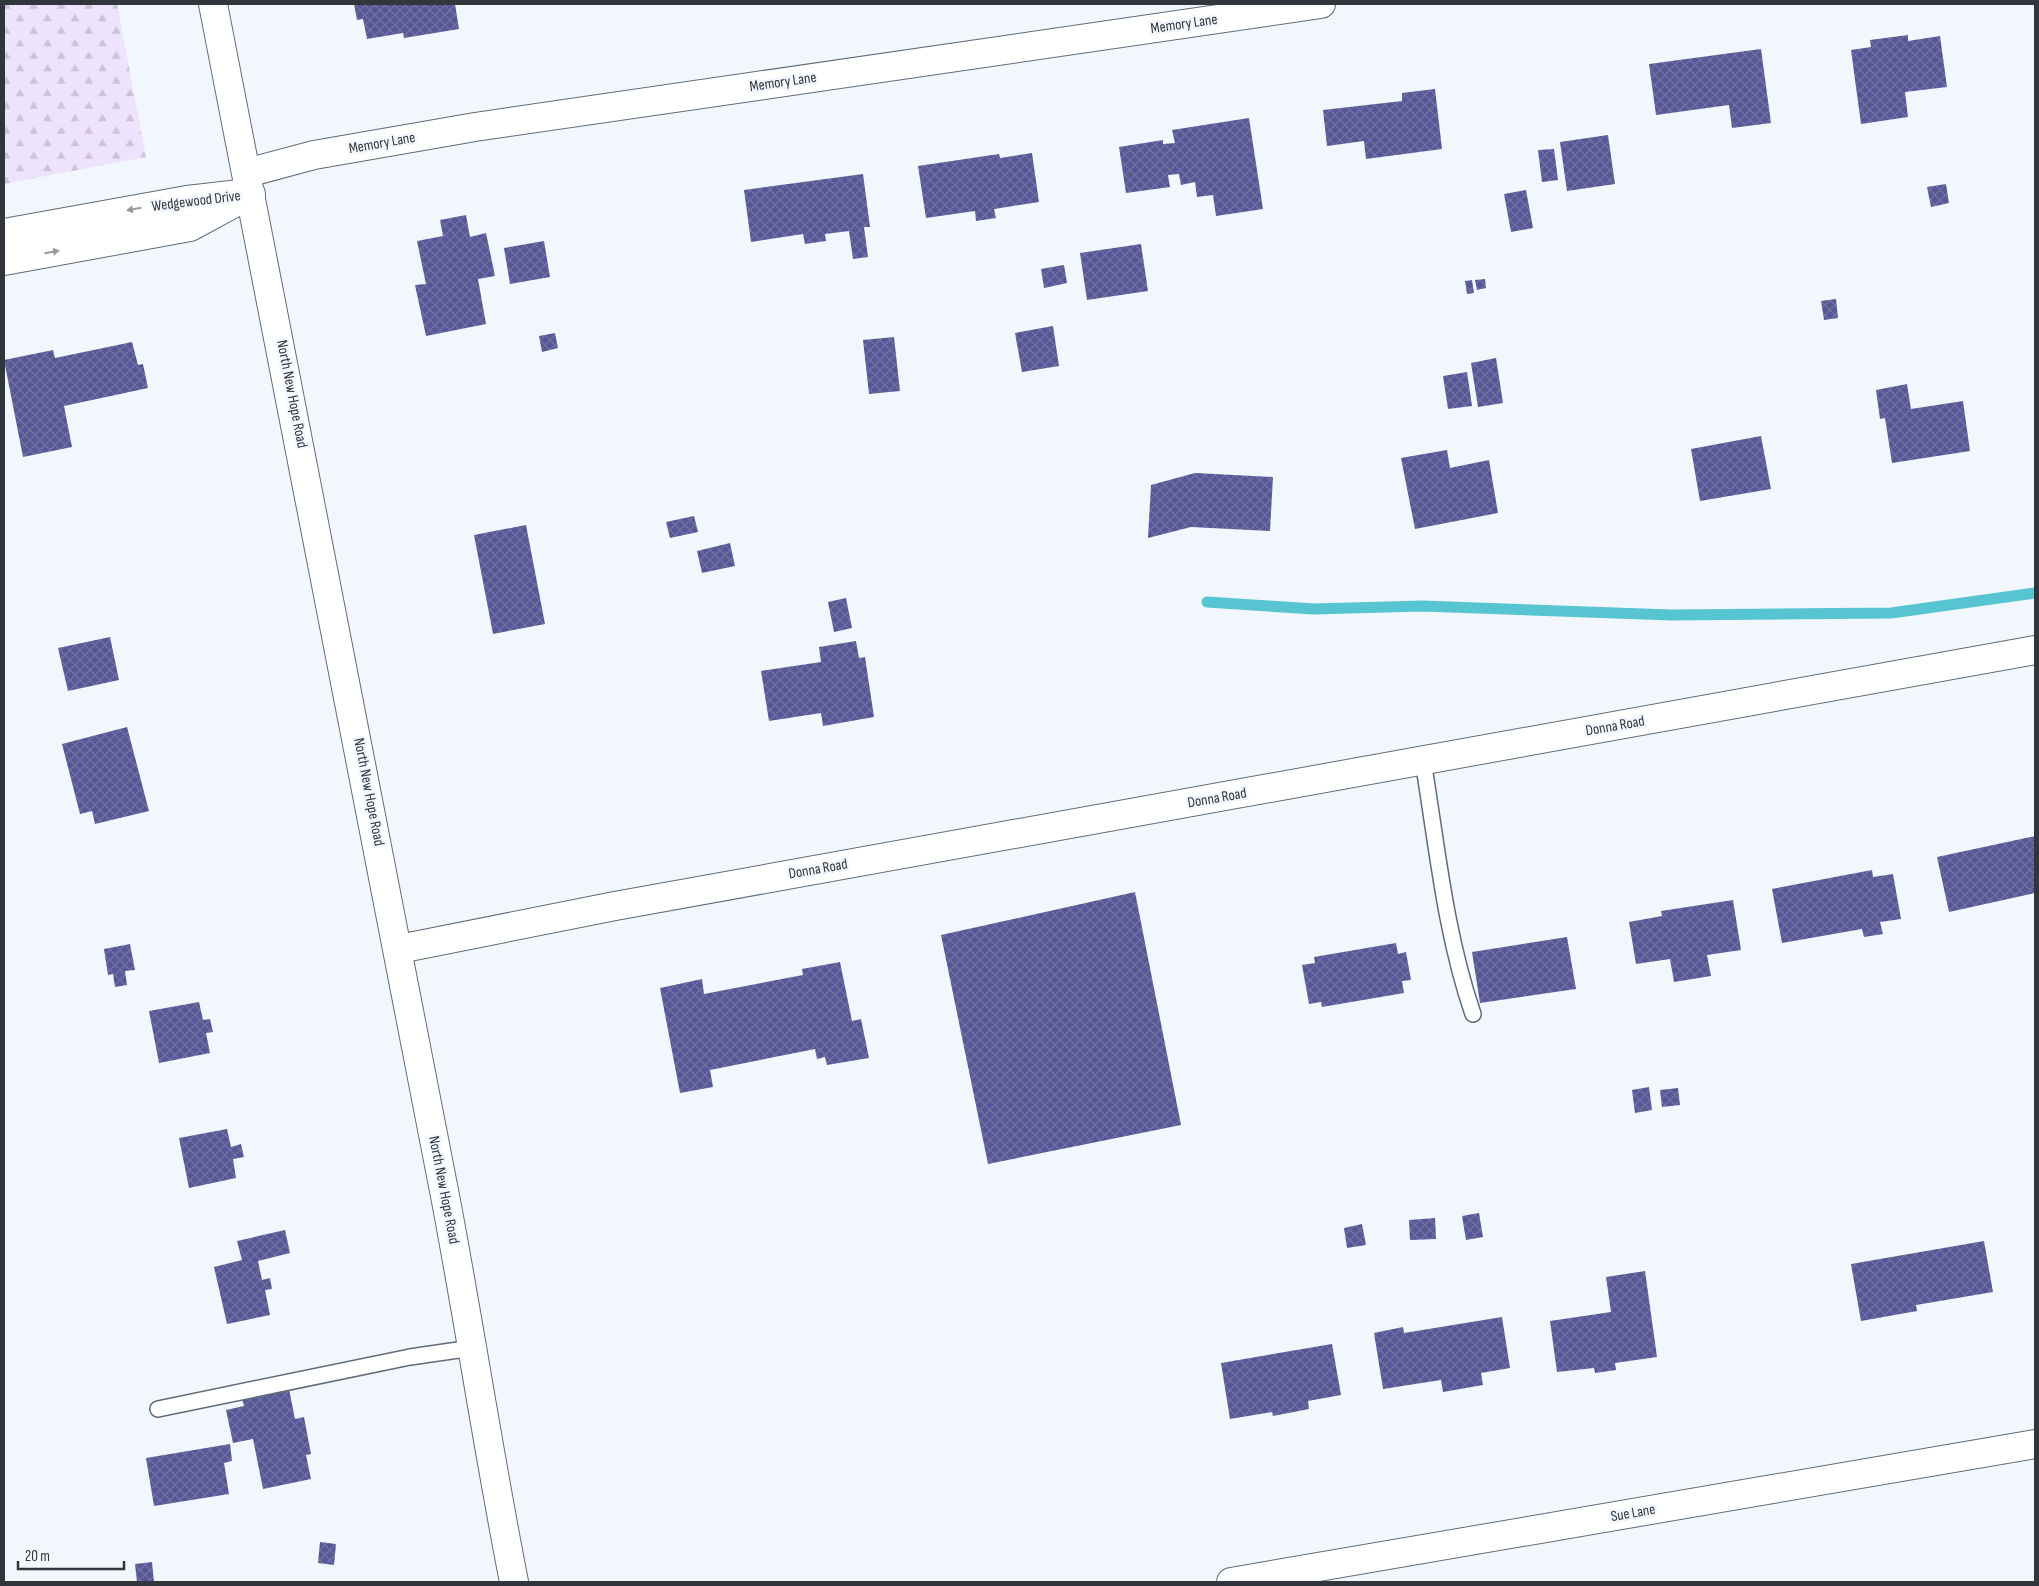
<svg xmlns="http://www.w3.org/2000/svg" width="2039" height="1586" viewBox="0 0 2039 1586" font-family="'Sofia Sans Condensed',sans-serif">
<style>
.forest{fill:url(#forest-firs)}
.lines{fill:none;stroke-linecap:round;stroke-linejoin:round}
.stream{stroke:#57c4d2;stroke-width:11}
.building{fill:url(#building-cross-hatch)}
.lane-casing{stroke:#606b7a;stroke-width:18}
.street-casing{stroke:#606b7a;stroke-width:30}
.primary-casing{stroke:#606b7a;stroke-width:30}
.lane{stroke:#fff;stroke-width:15}
.street{stroke:#fff;stroke-width:28}
.primary{stroke:#fff;stroke-width:28}
.oneway{fill:#989a9e}
.labels{text-anchor:middle;dominant-baseline:central;stroke-width:5;stroke-linejoin:round;paint-order:stroke}
.street-label{font-size:15px;fill:#31363c;stroke:#f2f7fe}
</style>
<defs>
<pattern id="forest-firs" width="22" height="20" patternUnits="userSpaceOnUse" patternTransform="scale(1.25)"><rect width="22" height="20" fill="#eee3fc"/><path d="M5 1l3.5 6h-7zM16 11l3.5 6h-7z" fill="#cdc3d9"/></pattern>
<pattern id="building-cross-hatch" width="8" height="8" patternUnits="userSpaceOnUse" patternTransform="scale(1.25)"><rect width="8" height="8" fill="#565796"/><path d="M0 0l8 8M0 8l8-8" fill="none" stroke="#7172a2"/></pattern>
</defs>
<rect width="100%" height="100%" fill="#f2f7fe"/>
<path class="forest" d="M4 4H117L146 157 4 184Z"/>
<g class="lines">
<path class="stream" d="M1207 602 1314 609 1422 606 1671 615 1891 613 2035 593"/>
</g>
<path class="building" d="M354 4H455L459 29 404 38 403 33 367 39 363 19 357 20Z
M1908 35V41L1940 36 1947 87 1905 92 1908 117 1861 124 1851 50 1871 47 1870 40Z
M1761 49 1771 123 1732 128 1729 105 1656 115 1649 64Z
M1435 89 1442 149 1366 159 1364 141 1327 146 1323 110 1402 101V93Z
M1249 118 1263 209 1216 216 1213 195 1197 197 1195 182 1181 185 1179 174 1168 175 1170 187 1126 193 1119 147 1163 140V144L1175 143 1172 130Z
M1608 135 1615 184 1567 191 1560 142Z
M1554 149 1558 180 1542 182 1538 150Z
M1032 153 1039 202 994 209 996 218 976 221 975 211 926 218 918 166 999 154 1000 158Z
M863 174 870 227H864L868 257 853 259 849 231 825 234 826 241 805 244 803 234 751 242 744 190Z
M1946 184 1949 203 1931 207 1927 187Z
M1526 190 1533 228 1511 232 1504 194Z
M466 215 470 237 486 233 495 276 478 279 486 324 426 336 415 285 426 284 417 241 443 236 440 220Z
M544 241 550 277 510 284 504 248Z
M1141 244 1148 291 1087 300 1080 253Z
M1064 265 1067 283 1044 288 1041 269Z
M1485 279 1486 288 1477 290 1475 280Z
M1472 280 1474 293 1467 294 1465 281Z
M1836 299 1838 318 1824 320 1821 301Z
M1053 326 1059 366 1022 372 1015 333Z
M555 333 558 348 542 352 539 336Z
M894 337 900 391 869 394 863 340Z
M132 342 138 365 143 364 148 388 64 406 72 447 23 457 4 360 53 350 55 358Z
M1496 358 1503 403 1478 407 1471 363Z
M1467 372 1472 406 1448 409 1443 376Z
M1907 384 1911 409 1963 401 1970 451 1892 463 1885 418 1880 419 1876 390Z
M1761 436 1771 489 1700 501 1691 449Z
M1447 450 1450 468 1489 460 1498 513 1415 529 1401 458Z
M1195 473 1273 477 1270 531 1191 527 1148 538 1151 485Z
M694 516 698 532 670 538 666 522Z
M526 525 545 624 493 634 474 535Z
M730 543 735 566 702 573 697 551Z
M846 598 852 628 834 632 828 602Z
M110 637 119 680 68 691 58 648Z
M856 641 859 658 865 657 874 717 823 726 821 713 769 721 761 671 821 662 819 647Z
M127 727 149 811 95 824 92 811 80 814 62 744Z
M2035 836V893L1949 912 1937 857Z
M1872 870 1873 877 1893 874 1901 919 1880 922 1883 934 1864 937 1862 929 1782 943 1772 889Z
M1135 892 1181 1125 988 1164 941 935Z
M1733 900 1741 950 1707 955 1711 976 1674 982 1670 959 1636 964 1629 922 1662 916 1661 911Z
M1567 937 1576 989 1480 1003 1472 952Z
M1396 943 1398 954 1406 952 1411 980 1402 981 1404 993 1322 1007 1321 1002 1309 1004 1302 965 1315 963 1314 957Z
M130 944 135 970 125 971 127 985 115 987 113 974 108 975 104 949Z
M840 962 852 1021 861 1019 869 1058 827 1065 825 1057 817 1059 815 1049 710 1070 713 1087 680 1093 660 988 702 979 704 994 803 975 802 969Z
M199 1002 203 1020 210 1019 213 1032 206 1033 210 1053 159 1063 149 1011Z
M1649 1087 1652 1110 1635 1113 1632 1090Z
M1678 1088 1680 1105 1662 1107 1660 1090Z
M227 1129 231 1147 241 1144 244 1157 233 1159 236 1178 189 1188 179 1138Z
M1479 1213 1483 1237 1466 1240 1462 1216Z
M1435 1218 1436 1239 1410 1240 1409 1220Z
M1362 1224 1366 1245 1347 1248 1344 1228Z
M285 1230 290 1253 258 1261 262 1280 270 1278 272 1289 265 1290 270 1315 227 1324 214 1267 242 1260 237 1241Z
M1984 1241 1993 1292 1916 1305 1917 1311 1861 1321 1851 1264Z
M1645 1271 1657 1357 1615 1363 1616 1370 1595 1373 1594 1368 1557 1372 1550 1321 1611 1312 1606 1277Z
M1502 1317 1510 1368 1481 1373 1483 1385 1443 1392 1441 1380 1383 1389 1374 1333 1403 1327 1404 1333Z
M1332 1344 1341 1395 1308 1401 1309 1409 1273 1416 1272 1412 1230 1419 1221 1363Z
M289 1389 295 1419 304 1417 311 1454 306 1455 311 1479 263 1489 253 1439 233 1443 226 1410 244 1406 242 1398Z
M230 1444 232 1461 224 1463 229 1494 154 1506 146 1458Z
M320 1542 336 1544 334 1565 318 1563Z
M152 1562 154 1582H137L135 1564Z"/>
<g class="lines">
<defs>
<path id="lane" d="M1423 761C1437 845 1445 933 1473 1014
M158 1409 410 1357 472 1348"/>
<path id="street" d="M247 173 314 155 475 127 1321 4
M4 233 187 200 240 194
M4 261 190 227 251 194
M399 949 615 906 2035 650
M1231 1582 2035 1444"/>
<path id="primary" d="M213 4C293 402 371 801 446 1201 470 1328 489 1455 514 1582"/>
</defs>
<use href="#lane" class="lane-casing"/>
<use href="#street" class="street-casing"/>
<use href="#primary" class="primary-casing"/>
<use href="#lane" class="lane"/>
<use href="#street" class="street"/>
<use href="#primary" class="primary"/>
</g>
<defs><path id="oneway-solid" d="M-6-.8H1V-3.2L6.5 0L1 3.2V.8H-6Z" transform="scale(1.25)"/></defs>
<g class="oneway">
<use href="#oneway-solid" transform="translate(134 209) rotate(170)"/>
<use href="#oneway-solid" transform="translate(52 252) rotate(-10)"/>
</g>
<g class="labels">
<g class="street-label">
<text transform="translate(1184 24) rotate(-8)">Memory Lane</text>
<text transform="translate(783 82) rotate(-8)">Memory Lane</text>
<text transform="translate(382 143) rotate(-10)">Memory Lane</text>
<text transform="translate(196 201) rotate(-7)">Wedgewood Drive</text>
<text transform="translate(292 394) rotate(79)">North New Hope Road</text>
<text transform="translate(1615 726) rotate(-10)">Donna Road</text>
<text transform="translate(369 792) rotate(79)">North New Hope Road</text>
<text transform="translate(1217 798) rotate(-10)">Donna Road</text>
<text transform="translate(818 869) rotate(-10)">Donna Road</text>
<text transform="translate(444 1190) rotate(79)">North New Hope Road</text>
<text transform="translate(1633 1513) rotate(-10)">Sue Lane</text>
</g>
</g>
<rect width="2039" height="1586" fill="none" stroke="#31363c" stroke-width="10"/>
<path d="M18 1561v8h106v-8" fill="none" stroke="#31363c" stroke-width="2.5"/>
<text x="25" y="1561" font-size="15" fill="#31363c" stroke="#f2f7fe" stroke-width="4" paint-order="stroke">20 m</text>
</svg>
